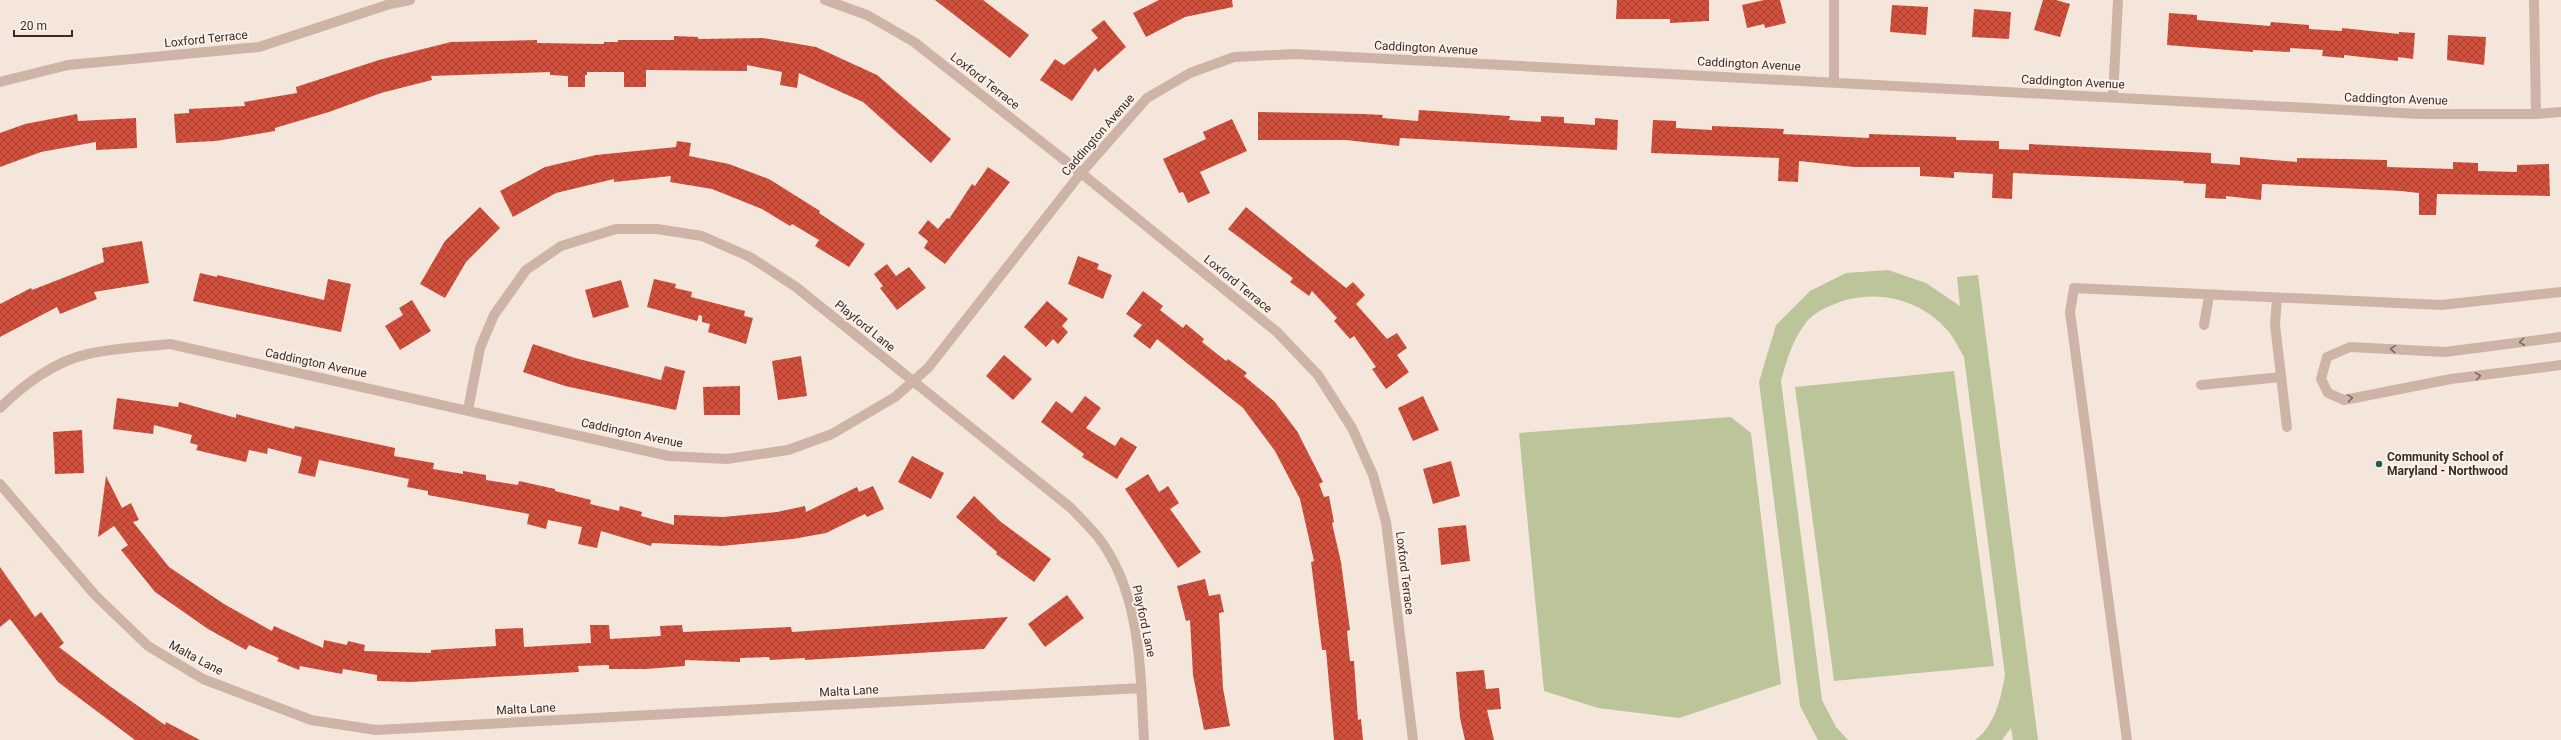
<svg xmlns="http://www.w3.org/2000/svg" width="2561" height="740" viewBox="0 0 2561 740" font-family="Roboto,sans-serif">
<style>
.garden{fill:#bcc59a}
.building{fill:url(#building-cross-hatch)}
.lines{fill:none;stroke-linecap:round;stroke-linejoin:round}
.service{stroke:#ceb4a6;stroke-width:10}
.minor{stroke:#ceb4a6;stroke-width:10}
.oneway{stroke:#7d6961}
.poi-dot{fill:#19605c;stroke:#fbf1e9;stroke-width:1.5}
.labels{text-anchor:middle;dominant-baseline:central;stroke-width:4;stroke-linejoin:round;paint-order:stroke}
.street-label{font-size:12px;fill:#3a2b28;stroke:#fbf1e9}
.poi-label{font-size:12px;font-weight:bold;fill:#3a2b28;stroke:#fbf1e9;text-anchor:start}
</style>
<defs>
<pattern id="building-cross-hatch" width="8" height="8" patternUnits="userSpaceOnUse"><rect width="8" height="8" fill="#d1503d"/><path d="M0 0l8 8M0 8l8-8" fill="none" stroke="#ab4333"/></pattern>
</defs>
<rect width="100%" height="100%" fill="#f5e6dc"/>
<path class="garden" d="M1888 270 1926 283 1960 306 1957 277 1978 275 2038 740H2013L2011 728 2002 740H1975C1995 726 2001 698 2005 675L1964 357C1959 348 1954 338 1948 331 1923 301 1882 290 1846 300 1833 304 1818 310 1808 320 1793 338 1787 359 1781 381L1822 700 1836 727 1848 740H1818L1800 706 1759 382 1776 325 1810 291 1846 273Z
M1954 371 1994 666 1834 681 1795 387Z
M1731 417 1751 433 1781 684 1679 718 1598 708 1544 691 1519 433Z"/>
<path class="building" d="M935 0H983L1029 35 1010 58Z
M1159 0H1232L1233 7 1185 17 1146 37 1133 13Z
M1617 0H1709V21L1670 23V19H1616Z
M1764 0H1780L1786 23 1765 28 1764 24 1747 28 1742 5Z
M2043 0H2056L2070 4 2060 37 2034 30Z
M1892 5 1928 7 1926 35 1890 32Z
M1974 9 2011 12 2009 39 1972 37Z
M2169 13 2197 15V20L2270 26 2271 22 2309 25V29L2342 31V28L2399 34V32L2415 33 2413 59 2398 57V61L2344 55V58L2322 56 2323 50 2290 48V52L2253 50V52L2167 45Z
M1104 20 1126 47 1098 72 1095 68 1072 101 1040 80 1055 59 1064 65 1098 38 1091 30Z
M2448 35 2486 37 2484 65 2447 60Z
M674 36 698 37V39L763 38 816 47 877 75 951 139 931 163 863 102 799 73 797 88 780 85 782 72 747 65V71L646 70V87H624V72H587V75H585V87H568V76L550 75V72L431 76 432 80 381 93 329 112 275 128V131L216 141 176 143 174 114 189 113V109L245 106 244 102 297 93 296 87 379 60 451 42 537 40V43L604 44V42H618V40H674Z
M1419 110 1510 116 1509 120 1541 122V116L1564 117V123L1595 125V118L1618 120 1617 150 1400 138 1399 146 1346 140H1258V112L1363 114 1383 115 1382 118 1418 121Z
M77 114 78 121 136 118 137 148 96 150V142L41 152 0 167V133L25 124Z
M1232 119 1247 151 1200 172 1210 193 1188 203 1183 192 1179 193 1163 159 1206 139 1203 132Z
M1653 120 1676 121V128L1712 130V126L1784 129 1783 134 1869 138V134L1956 137V140L1999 141V149L2029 150V144L2211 153V163L2240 165V157L2297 162V158L2387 160V167L2453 169V162L2478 163V171L2517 172V165L2549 164 2550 196 2437 194 2436 215H2419V193L2401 191 2262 184 2261 200 2226 196V199L2205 198 2206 184 2183 183 2184 181 2013 173 2012 199 1992 198 1993 174 1954 172V178L1920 176V167H1854L1799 161 1798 182 1778 181 1779 158 1651 153Z
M677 141 691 143 689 156 729 164 769 179 820 211 819 213 865 244 849 267 815 246 819 240 792 224 790 226 762 209 712 189 670 182 671 176 614 182V179L556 193 513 217 500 191 545 167 596 155 676 147Z
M988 167 1010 182 945 264 924 248 928 241 918 233 928 220 938 229 947 218 949 219 972 184 975 186Z
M480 207 500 228 466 262 445 298 420 284 445 241Z
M1246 207 1346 288 1353 282 1365 295 1356 304 1387 339 1397 333 1407 348 1397 355 1409 372 1386 389 1372 369 1376 367 1354 336 1350 339 1334 321 1337 318 1312 291 1309 296 1290 282 1293 278 1228 229Z
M142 241 149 283 94 292 97 299 60 314 57 307 0 337V304L31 288 32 290 104 262 102 248Z
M1078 256 1099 264 1097 269 1112 275 1103 299 1068 284Z
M887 264 896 276 909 267 926 288 897 310 880 288 883 286 874 274Z
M200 273 217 277V275L324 300 328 279 351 284 341 332 193 301Z
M654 279 676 284 675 288 692 292 691 297 745 311 744 316 753 318 746 344 708 332 710 324 702 322V316L699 315 697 321 647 307Z
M621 280 629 307 593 318 585 290Z
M1143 291 1163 306 1160 310 1183 328 1186 324 1204 339 1202 342 1226 361 1228 359 1247 373 1244 376 1274 401 1297 431 1323 482 1319 484 1324 497 1329 496 1334 522 1332 523 1341 562 1350 630 1347 631 1350 661H1354L1358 720 1361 719 1363 740H1334L1326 650H1322L1311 562 1314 561 1300 499 1275 451 1243 408 1157 339 1150 349 1133 336 1142 325 1126 314Z
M412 300 431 331 400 350 385 326 403 315 399 308Z
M1047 301 1068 319 1062 326 1068 332 1058 344 1053 339 1046 347 1024 327Z
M533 344 575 358 661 380 665 366 685 371 676 410 565 386 523 372Z
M1004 355 1032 379 1013 400 986 376Z
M801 356 807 396 778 400 772 361Z
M740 386V415H704L703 387Z
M1085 396 1101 408 1086 428 1115 446 1121 437 1137 447 1117 479 1082 457 1084 454 1041 422 1056 401 1072 413Z
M1423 396 1439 430 1413 441 1398 408Z
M117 398 178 407 179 402 236 418V414L294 429 295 426 395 448 394 456 434 463 433 469 463 474V471L486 475V480L518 485 519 481 555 489V491L591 500 590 504 619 511 620 506 642 512 641 516 674 525V515L723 517 777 512 805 506 806 512 857 487 859 492 873 486 884 509 867 517 865 514 826 533 793 539 722 546 652 543 651 546 601 531 597 548 578 544 582 527 548 520 546 529 527 524 529 514 428 495V491L407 487 409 479 319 460 315 477 298 473 302 457 268 448 267 454 249 450 246 462 196 450 198 445 190 443 192 435 154 425 153 434 113 429Z
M82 430 84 473 55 474 53 432Z
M912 456 944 473 931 499 898 482Z
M1451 461 1460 496 1433 504 1423 469Z
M1148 474 1159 492 1168 486 1179 503 1170 509 1201 552 1178 568 1125 489Z
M106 476 122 508 131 503 139 520 133 522 169 567 224 604 272 631 274 626 323 648 324 640 347 645 348 641 365 645 364 651 431 653V650L496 646 495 629 523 628 524 647 591 643 590 625H609L610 639 661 636 660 626 682 625 683 632 791 627 792 632 1008 617 984 649 805 660V658L770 660 769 657 740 658V662L685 660V666L646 669H609V665L578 666 579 672 411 682 377 681V675L343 669 342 674 300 666 299 670 277 661 279 658 249 645 246 650 208 629 155 592 121 550 128 545 114 526 98 537Z
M974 496 1001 522 1051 559 1034 582 996 554 997 552 956 517Z
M1466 525 1470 561 1441 565 1438 528Z
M0 567 35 617 41 612 64 643 59 647 111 687 165 725 166 722 200 740H135L58 682 10 619 0 627Z
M1205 579 1209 596 1220 594 1224 612 1219 613 1223 688 1230 726 1204 730 1193 675 1190 620 1186 621 1177 586Z
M1067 595 1084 618 1045 647 1028 624Z
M1484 670 1486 689 1499 688 1501 709 1487 710 1494 740H1465L1460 718 1456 672Z"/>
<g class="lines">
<path class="service" d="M2277 298 2275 325 2287 427
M2204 325 2209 296
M2561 337 2445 352 2350 347 2327 357 2321 379 2328 393 2344 400 2451 379 2561 365
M2201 385 2281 377
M2127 740 2070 312 2074 288 2441 305 2561 292"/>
<path class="minor" d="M825 0 867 15 914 42 1081 173 1277 332 1318 375 1352 428 1373 475 1386 522 1413 740
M2534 0 2536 114
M1834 81V0
M0 82 68 65 259 47 390 4 410 0
M2113 97 2118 0
M0 408C23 385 55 361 88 354 114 348 143 347 170 344L669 456 727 459 788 450 832 434 895 397 928 368 1081 173 1147 98 1190 73 1234 57 1294 54 2420 114H2536L2561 112
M468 410 480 348 494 315 526 270 561 246 616 229H657L702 236 750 257 796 287 1071 508C1080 518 1090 527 1098 537 1142 594 1140 672 1144 740
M0 484 95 595 148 646 203 679 311 720 376 730 1141 688"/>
</g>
<defs><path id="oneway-chevron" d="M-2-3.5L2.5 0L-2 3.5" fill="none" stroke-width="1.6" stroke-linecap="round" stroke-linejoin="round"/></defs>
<g class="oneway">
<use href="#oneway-chevron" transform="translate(2522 342) rotate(173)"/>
<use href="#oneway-chevron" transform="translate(2393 349) rotate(-177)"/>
<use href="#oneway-chevron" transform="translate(2478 376) rotate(-8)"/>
<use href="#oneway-chevron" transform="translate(2350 398) rotate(-9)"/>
</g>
<circle class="poi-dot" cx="2379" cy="464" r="4"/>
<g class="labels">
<g class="street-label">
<text transform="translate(206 39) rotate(-6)">Loxford Terrace</text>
<text transform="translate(1426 48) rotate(3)">Caddington Avenue</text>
<text transform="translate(1749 64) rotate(3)">Caddington Avenue</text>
<text transform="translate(985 81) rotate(38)">Loxford Terrace</text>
<text transform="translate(2073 82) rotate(3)">Caddington Avenue</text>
<text transform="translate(2396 99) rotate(2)">Caddington Avenue</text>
<text transform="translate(1098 135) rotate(-49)">Caddington Avenue</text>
<text transform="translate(1238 284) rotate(39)">Loxford Terrace</text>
<text transform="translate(865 326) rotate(39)">Playford Lane</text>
<text transform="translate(316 363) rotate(12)">Caddington Avenue</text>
<text transform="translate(632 433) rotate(12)">Caddington Avenue</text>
<text transform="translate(1405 573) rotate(83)">Loxford Terrace</text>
<text transform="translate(1144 621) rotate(78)">Playford Lane</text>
<text transform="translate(196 658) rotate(28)">Malta Lane</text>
<text transform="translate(849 691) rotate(-3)">Malta Lane</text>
<text transform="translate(526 709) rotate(-3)">Malta Lane</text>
</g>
<g class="poi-label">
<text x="2387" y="457">Community School of<tspan x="2387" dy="14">Maryland - Northwood</tspan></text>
</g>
</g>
<path d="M14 30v6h58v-6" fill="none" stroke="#3a2b28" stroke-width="2"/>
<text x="20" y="30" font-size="12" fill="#3a2b28" stroke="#fbf1e9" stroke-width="3" paint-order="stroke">20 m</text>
</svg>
